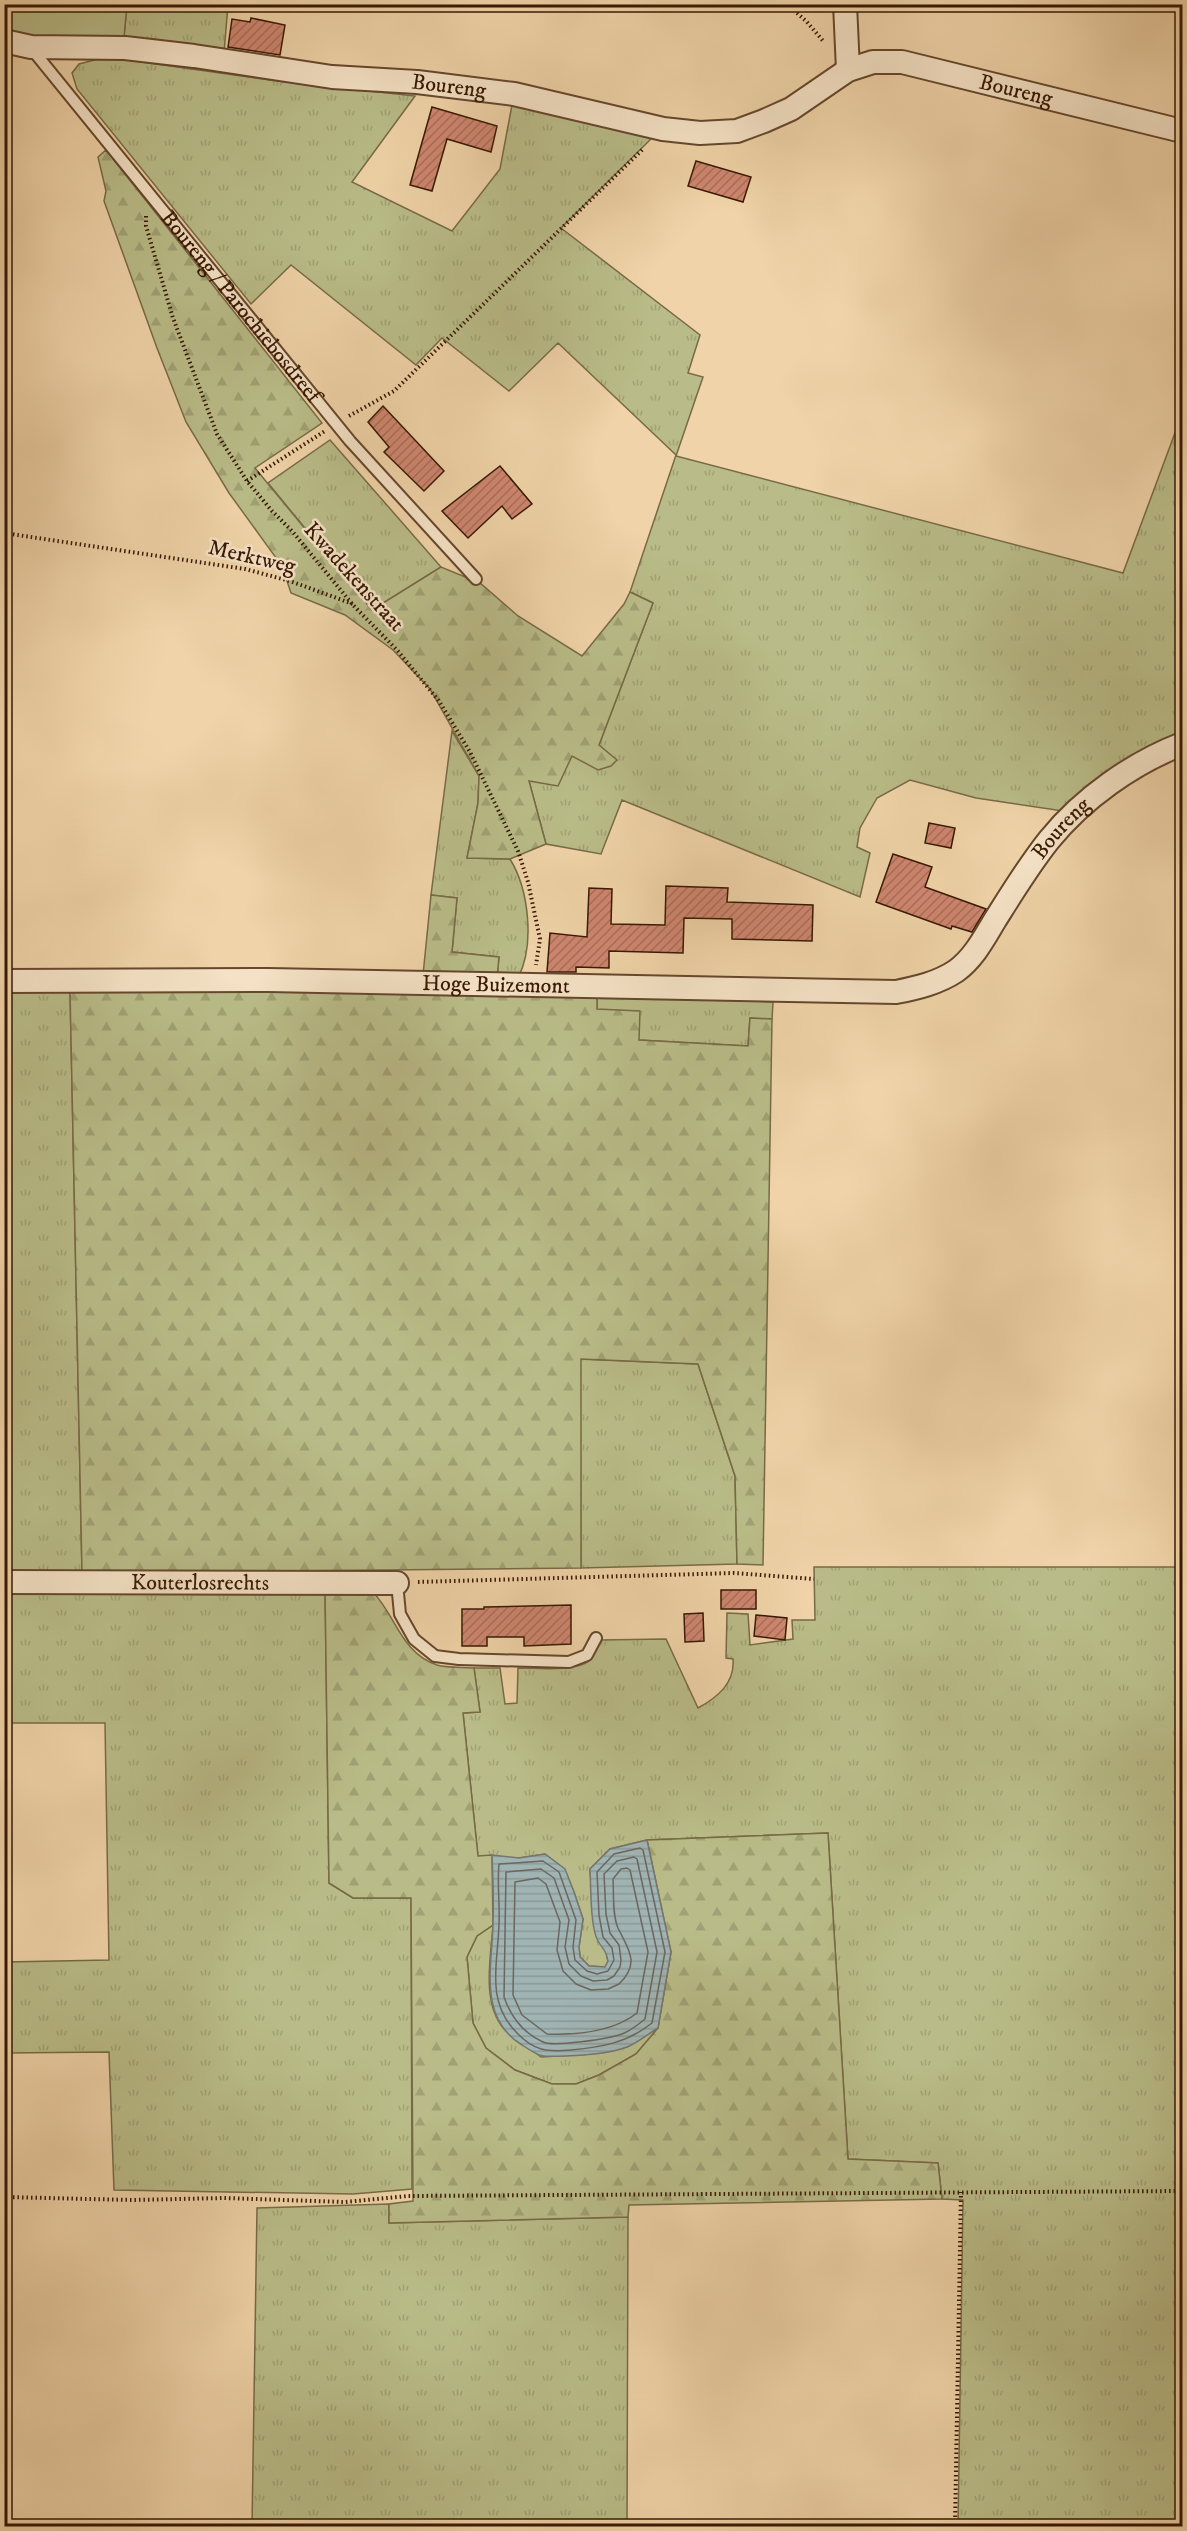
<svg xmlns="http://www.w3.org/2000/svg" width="1187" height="2531" viewBox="0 0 1187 2531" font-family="'IM FELL DW Pica',serif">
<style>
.grass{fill:url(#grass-tufts);stroke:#786a46;stroke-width:1.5}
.forest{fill:url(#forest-firs);stroke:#786a46;stroke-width:1.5}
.park{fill:#b9bc88;stroke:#786a46;stroke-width:1.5}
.water{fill:url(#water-rules);stroke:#76766d;stroke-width:1.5}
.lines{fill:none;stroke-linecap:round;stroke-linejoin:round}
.shore{stroke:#6c665c;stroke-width:1.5}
.building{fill:url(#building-hatch);stroke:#371803;stroke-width:1.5}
.service-casing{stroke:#65472c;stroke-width:14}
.minor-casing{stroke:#65472c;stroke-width:26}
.path{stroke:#371803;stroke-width:4;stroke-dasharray:1.5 3;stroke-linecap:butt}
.service{stroke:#f5e2c6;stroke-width:10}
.minor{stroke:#f5e2c6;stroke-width:22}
.labels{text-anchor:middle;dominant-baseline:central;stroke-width:5;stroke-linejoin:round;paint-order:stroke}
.street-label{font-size:22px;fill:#371803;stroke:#f5e2c6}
</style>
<defs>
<pattern id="grass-tufts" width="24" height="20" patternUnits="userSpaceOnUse" patternTransform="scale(1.5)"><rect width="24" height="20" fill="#b9bc88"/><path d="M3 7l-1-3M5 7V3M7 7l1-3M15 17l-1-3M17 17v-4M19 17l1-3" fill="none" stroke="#a0a174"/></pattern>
<pattern id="forest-firs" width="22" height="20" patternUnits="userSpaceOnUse" patternTransform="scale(1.5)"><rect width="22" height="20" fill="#b9bc88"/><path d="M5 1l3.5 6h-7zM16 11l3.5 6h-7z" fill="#a0a174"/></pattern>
<pattern id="water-rules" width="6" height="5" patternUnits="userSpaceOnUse" patternTransform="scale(1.5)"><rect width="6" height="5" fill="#a0b4b4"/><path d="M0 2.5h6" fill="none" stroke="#8a9a99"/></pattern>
<pattern id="building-hatch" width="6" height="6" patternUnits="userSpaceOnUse" patternTransform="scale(1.5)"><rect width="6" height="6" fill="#cf8670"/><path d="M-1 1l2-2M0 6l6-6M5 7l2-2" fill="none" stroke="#a96d5a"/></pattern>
</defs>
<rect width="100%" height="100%" fill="#f0d3a8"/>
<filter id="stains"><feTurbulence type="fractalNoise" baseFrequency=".00333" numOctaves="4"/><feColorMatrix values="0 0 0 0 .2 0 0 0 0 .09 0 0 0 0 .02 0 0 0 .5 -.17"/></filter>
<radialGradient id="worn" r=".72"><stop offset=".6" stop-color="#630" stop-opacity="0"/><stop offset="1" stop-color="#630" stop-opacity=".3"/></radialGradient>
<path class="grass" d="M127 5H228L224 53 124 37Z
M106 57 278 81 415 96 352 182 452 231 500 169 512 105 654 136 561 228 700 335 688 373 703 377 676 456 1123 573 1182 414V733L1063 811 976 798 910 780 877 798 860 828 857 847 870 853 860 897 622 800 601 854 546 844 529 781 572 756 616 760 599 745 653 603 630 592 676 455 558 343 509 391 442 338 416 365 291 265 251 304 77 89 72 73 79 64Z
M330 440 441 567 372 610 268 483Z
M452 731 479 776 478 803 467 858 510 859C529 890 535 945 518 978H497L499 957 452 952 457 898 431 895Z
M70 990 82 1573 5 1571V991Z
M597 992 773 1002 772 1019 750 1018 748 1046 639 1040 597 1009Z
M580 1359 698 1364 735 1476 737 1564 581 1568Z
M814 1567H1182V2526H958L963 2200 942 2199 938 2163 848 2159 828 1833 647 1840 610 1849 590 1869 593 1915 606 1951 608 1962 605 1967 589 1966 580 1957 579 1947 583 1919 574 1892 564 1869 545 1854 519 1858 478 1857 463 1713 480 1712 474 1668H500L505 1704 517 1703 518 1668C536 1668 576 1672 589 1661 594 1656 597 1646 600 1640L666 1639 698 1708C718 1697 735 1683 733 1659L726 1658 727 1613 748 1614 750 1645 793 1639 792 1620H815Z
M325 1588 329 1883 353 1898H411L412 2189 353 2194 114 2190 109 2052 5 2053V1962L109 1960 105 1723H5L4 1591Z
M493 1925C491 1957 481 2002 504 2029 514 2040 529 2048 541 2057L591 2054 627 2047 658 2028 636 2054 599 2075 576 2084H552L515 2070 486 2048 473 2023 467 1957 477 1936Z
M389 2204V2223L628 2217 627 2526H252L257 2208Z"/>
<path class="forest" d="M106 150 322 423 255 468 372 610 441 567 480 583 518 616 582 656 624 604 630 592 653 603 599 745 617 760 611 766 598 770 572 756 558 786 529 781 546 844 510 859 467 858 478 803 479 776 430 689 393 650 345 615 291 593 282 566 229 493 186 422 157 348 104 201 106 191 98 157Z
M431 895 457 898 452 952 499 957 497 978 423 975Z
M70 990 597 992V1009L640 1011 639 1040 748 1046 750 1018 772 1019 763 1565 737 1564 735 1476 698 1364 581 1359V1568L82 1573Z
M325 1588 370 1589C395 1612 400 1653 437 1665 448 1668 462 1667 474 1668L480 1712 463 1713 478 1856 492 1855 493 1925 477 1936 467 1957 473 2023 486 2048 515 2070 552 2084H576L599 2075 636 2054 658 2028 671 1952 647 1840 828 1833 848 2159 938 2163 942 2199 629 2205 628 2217 389 2223V2204L413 2201 411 1898H353L329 1883Z"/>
<path class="park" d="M5 5H127L124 37 41 38 5 29Z"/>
<path class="water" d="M647 1840 671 1952 658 2028C648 2034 637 2043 627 2047 608 2054 584 2055 564 2056 541 2057 540 2057 522 2045 478 2018 492 1966 493 1924 494 1901 493 1878 492 1855L519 1858 545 1854 565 1869 574 1892 583 1919 579 1947 580 1957 589 1966 605 1967 608 1961C606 1949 603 1950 598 1941 590 1927 591 1886 590 1869L610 1849Z"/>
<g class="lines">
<path class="shore" d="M640 1848 643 1850 665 1952 652 2023C627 2043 602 2047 571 2050 547 2052 534 2051 517 2033 485 2001 498 1964 499 1924 500 1904 497 1884 499 1864L543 1861 559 1872 576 1920 573 1947 575 1960 587 1971 597 1974 608 1971 614 1960 612 1948 603 1937 599 1915 597 1872 614 1854Z
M634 1857 637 1859 657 1952 645 2019C639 2024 630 2031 622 2034 609 2039 553 2047 543 2042 523 2033 511 2017 504 1997L506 1872 541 1869 554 1878 569 1920 565 1947 569 1964 581 1976 593 1981 607 1980 614 1976 620 1967 621 1960 619 1945 610 1933 606 1914 604 1874 617 1861Z
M627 1868 630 1870 648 1952 637 2013C613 2032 577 2035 547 2034L522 2015 513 1995 515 1882 538 1878 546 1884 560 1922 557 1950 563 1971 576 1984 591 1990 608 1989 619 1984C641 1963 628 1949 618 1928 612 1914 614 1894 613 1879L621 1869Z"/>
</g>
<path class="building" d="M251 18 285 25 280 55 228 47 232 19 250 22Z
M432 107 497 126 491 152 447 139 432 191 410 185Z
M696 161 751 177 743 202 688 186Z
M383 406 444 471 424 491 384 452 389 447 368 422Z
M500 466 532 504 512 519 502 506 468 538 442 511Z
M929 823 955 828 951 848 925 843Z
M893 854 932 867 925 887 986 909 972 932 952 926 951 929 876 902Z
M666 886 728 888 727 902 813 905 812 941 732 939V919L684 918 683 953 609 951V968L576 967V972H547L550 933 587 937 589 888 612 889 611 924 665 925Z
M721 1590H756V1609H721Z
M571 1605V1644L524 1646V1637H487V1646H462V1609H484V1607Z
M703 1613 704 1641 685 1642 684 1614Z
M756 1615 787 1618 785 1640 754 1636Z"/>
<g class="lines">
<defs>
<g id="service">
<path id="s1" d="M31 48 350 441 476 579"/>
<path d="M397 1583 400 1614 414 1639 435 1656 459 1659 569 1662 587 1655 596 1638"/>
</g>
<g id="minor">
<path d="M845 4 848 70"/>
<path id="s2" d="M4 41 31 47 125 48 194 56 332 77 417 82 514 94 663 129 700 133 737 131 764 121 791 109 848 70 873 62H902L1182 131"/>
<path id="s3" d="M4 981 268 980 896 992C917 988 938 983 956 971 974 958 984 938 995 920 1012 893 1029 865 1049 840 1083 798 1133 763 1182 744"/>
<path id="s4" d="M4 1582 397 1583"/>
</g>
</defs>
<use href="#service" class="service-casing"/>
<use href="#minor" class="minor-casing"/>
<path class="path" d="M787 4 807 22 824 42
M146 216V226L173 318 217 434 247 481 272 511 292 531 353 605 397 650 439 701 470 752 518 851 528 882 540 939 536 965
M349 416 394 391 644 148
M247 481 325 431
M4 533 245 569 290 581 353 604
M418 1582 734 1573 814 1579
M4 2197 133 2200 224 2198 345 2202 408 2196 1182 2191
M955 2526 961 2192"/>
<use href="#service" class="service"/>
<use href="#minor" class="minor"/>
</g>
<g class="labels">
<g class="street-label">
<text stroke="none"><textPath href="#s2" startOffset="448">Boureng</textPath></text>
<text stroke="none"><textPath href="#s2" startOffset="1041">Boureng</textPath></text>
<text stroke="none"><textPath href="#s1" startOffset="333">Boureng / Parochiebosdreef</textPath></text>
<text transform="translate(252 557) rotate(13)">Merktweg</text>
<text transform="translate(354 577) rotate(48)">Kwadekenstraat</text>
<text stroke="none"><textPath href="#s3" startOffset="1134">Boureng</textPath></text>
<text stroke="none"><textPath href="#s3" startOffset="492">Hoge Buizemont</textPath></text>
<text stroke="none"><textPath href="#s4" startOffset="196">Kouterlosrechts</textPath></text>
</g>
</g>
<rect width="1187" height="2531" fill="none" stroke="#f0d3a8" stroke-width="24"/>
<rect x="6" y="6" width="1175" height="2519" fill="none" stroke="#371803" stroke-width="3"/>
<rect x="12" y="12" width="1163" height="2507" fill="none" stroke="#371803" stroke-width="1.5"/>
<rect width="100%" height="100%" filter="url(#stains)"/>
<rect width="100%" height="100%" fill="url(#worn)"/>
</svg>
